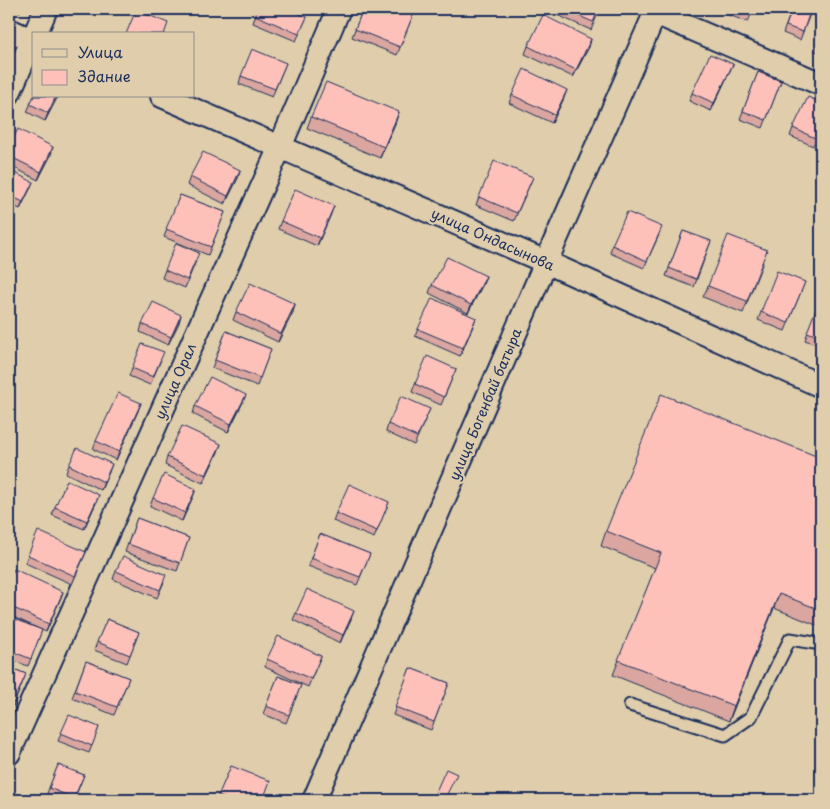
<svg xmlns="http://www.w3.org/2000/svg" width="830" height="809" viewBox="0 0 830 809" font-family="'Playpen Sans',sans-serif">
<style>
.lines{fill:none;stroke-linecap:round;stroke-linejoin:round}
.service-casing{stroke:#1b2f5e;stroke-width:15}
.minor-casing{stroke:#1b2f5e;stroke-width:26}
.service{stroke:#dfcdab;stroke-width:11}
.minor{stroke:#dfcdab;stroke-width:22}
.wall{fill:#daa69f;stroke:#1b2f5e}
.shaded-wall{fill:#b18782;stroke:#1b2f5e}
.building{fill:#fdc1b9;stroke:#1b2f5e}
.labels{text-anchor:middle;dominant-baseline:central;stroke-width:4.5;stroke-linejoin:round;paint-order:stroke}
.street-label{font-size:14px;fill:#1b2f5e;stroke:#dfcdab}
</style>
<rect width="100%" height="100%" fill="#dfcdab"/>
<filter id="ink" filterUnits="userSpaceOnUse"><feTurbulence type="fractalNoise" baseFrequency=".02" numOctaves="2"/><feDisplacementMap in="SourceGraphic" scale="10" xChannelSelector="R" yChannelSelector="G"/><feConvolveMatrix kernelMatrix="1 2 1 2 8 2 1 2 1" color-interpolation-filters="sRGB"/></filter>
<g filter="url(#ink)">
<g class="lines">
<defs>
<path id="service" d="M630 705 725 735 751 717 790 639 821 644"/>
<path id="minor" d="M655 13 821 84
M9 30 34 41
M35 34 46 9
M9 93 34 36
M162 96 546 262 821 386
M9 753 280 147 339 9
M314 800 546 262 657 9"/>
</defs>
<use href="#service" class="service-casing"/>
<use href="#minor" class="minor-casing"/>
<use href="#service" class="service"/>
<use href="#minor" class="minor"/>
</g>
<path class="wall" d="M13 9H21L20 12Z
M258 9 307 17 296 41 253 23Z
M363 9 413 15 397 55 352 37Z
M559 9H600L591 30 557 15Z
M724 9H753L748 22 723 13Z
M792 9H812L800 40 783 33Z
M821 34V53L815 51Z
M591 39 589 47 573 77 525 54 528 46Z
M286 63 272 97 239 84 241 76Z
M733 64 711 111 689 101 692 93Z
M758 72 781 81 763 128 740 119Z
M512 95 564 98 552 123 509 103Z
M34 96H58L45 121 27 112Z
M399 112 380 158 307 128 311 117Z
M793 128H821L813 146 790 136Z
M9 147 51 155 38 180 9 165Z
M9 170 30 189 20 209 9 204Z
M240 170 238 178 225 204 187 185 190 177Z
M533 177 514 221 476 205 479 197Z
M180 195 225 212 208 255 164 237Z
M331 214 317 246 278 229 281 221Z
M683 231 711 241 694 287 666 276Z
M659 235 644 268 610 253 612 245Z
M196 261 185 288 162 278 165 270Z
M763 262 743 313 703 297 708 286Z
M486 276 483 284 468 313 429 293 432 285Z
M805 282 785 331 758 320 761 312Z
M821 296V346L805 340Z
M295 304 293 312 278 342 233 320 236 312Z
M181 315 168 345 140 332 142 324Z
M473 326 460 356 415 336 418 329Z
M226 331 271 349 257 386 212 368Z
M161 360 150 385 129 376 132 368Z
M456 369 441 405 412 392 415 384Z
M243 402 228 432 193 414 195 406Z
M430 409 414 445 386 432 388 424Z
M138 411 116 460 93 449 96 441Z
M218 452 203 483 165 465 167 457Z
M821 458V627L774 608 729 721 613 675 655 568 601 546 606 531Z
M69 465 109 472 101 490 66 473Z
M196 489 182 521 150 506 153 498Z
M389 502 374 538 333 521 336 513Z
M96 503 84 529 52 515 55 507Z
M137 518 189 538 177 571 125 552Z
M320 534 370 554 357 585 308 566Z
M86 552 72 584 25 563 28 555Z
M116 571 164 582 157 598 113 579Z
M9 580 63 592 46 632 9 615Z
M296 613 351 619 340 643 293 620Z
M9 617 42 630 28 666 9 659Z
M107 619 139 632 127 663 94 650Z
M321 656 308 687 265 667 267 659Z
M86 661 129 678 114 715 72 698Z
M9 667 26 674 10 714H9Z
M410 668 449 683 431 730 393 715Z
M278 676 301 685 286 723 263 714Z
M99 727 89 753 58 741 61 733Z
M58 765 84 775 74 800H57L46 796Z
M231 766 263 800H217Z"/>
<path class="shaded-wall" d="M591 39 589 47 573 77 576 70Z
M733 64 730 71 711 111 714 103Z
M567 90 564 98 552 123 555 115Z
M56 96H58L45 121 48 113Z
M399 112 395 124 380 158 384 147Z
M53 147 51 155 38 180 41 172Z
M240 170 238 178 225 204 228 196Z
M33 182 30 189 20 209 23 202Z
M334 206 331 214 317 246 320 238Z
M486 276 483 284 468 313 471 305Z
M295 304 293 312 278 342 281 334Z
M181 315 179 323 168 345 171 337Z
M476 318 473 326 460 356 463 348Z
M246 395 243 402 228 432 231 424Z
M141 403 138 411 116 460 119 452Z
M221 444 218 452 203 483 206 475Z
M112 464 109 472 101 490 104 482Z
M196 489 193 497 182 521 185 513Z
M99 495 96 503 84 529 87 521Z
M63 592 60 600 46 632 49 624Z
M779 594 774 608 729 721 734 706Z
M354 611 351 619 340 643 343 635Z"/>
<path class="building" d="M258 9H288L307 17 299 34 255 15Z
M363 9H399L413 15 400 47 355 29Z
M563 9H599L593 22Z
M735 9H753L751 15Z
M792 9H811L803 32 786 26Z
M136 10 168 23 164 34H126Z
M543 15 591 39 576 70 528 46Z
M821 34V44L818 43Z
M252 49 286 63 275 89 241 76Z
M710 54 733 64 714 103 692 93Z
M524 69 567 90 555 115 512 95Z
M758 72 781 81 766 120 743 111Z
M326 82 399 112 384 147 311 117Z
M34 96H56L48 113 30 104Z
M808 97 821 103V126L815 138 793 128Z
M18 129 53 147 41 172 9 156V147Z
M203 152 240 170 228 196 190 177Z
M494 161 533 177 517 213 479 197Z
M9 170 33 182 23 202 9 195Z
M295 189 334 206 320 238 281 221Z
M180 195 225 212 211 247 166 229Z
M627 212 662 227 647 261 612 245Z
M9 230 12 231 9 239Z
M683 231 711 241 696 279 669 268Z
M728 235 767 250 747 301 708 286Z
M176 243 199 253 187 280 165 270Z
M447 257 486 276 471 305 432 285Z
M777 271 805 282 788 323 761 312Z
M250 283 295 304 281 334 236 312Z
M821 296V337L807 332Z
M432 298 476 318 463 348 418 329Z
M9 299 12 300 9 306Z
M153 302 181 315 171 337 142 324Z
M226 331 271 349 260 378 215 360Z
M142 344 164 352 153 377 132 368Z
M427 356 456 369 444 397 415 384Z
M210 377 246 395 231 424 195 406Z
M118 393 141 403 119 452 96 441Z
M661 394 821 458V610L779 594 734 706 618 660 661 553 606 531Z
M401 396 430 409 417 437 388 424Z
M182 426 221 444 206 475 167 457Z
M77 448 112 464 104 482 69 465Z
M164 474 196 489 185 513 153 498Z
M67 480 99 495 87 521 55 507Z
M349 484 389 502 377 531 336 513Z
M137 518 189 538 180 563 128 544Z
M38 531 86 552 75 576 28 555Z
M320 534 370 554 360 577 311 558Z
M123 556 166 575 160 590 116 571Z
M14 569 63 592 49 624 9 606V580Z
M307 589 354 611 343 635 296 613Z
M9 617 42 630 31 659 9 650Z
M107 619 139 632 130 655 97 642Z
M278 636 321 656 311 679 267 659Z
M86 661 129 678 117 707 75 691Z
M9 667 26 674 12 706 9 705Z
M410 668 449 683 434 722 395 707Z
M278 676 301 685 289 715 266 706Z
M69 715 99 727 92 746 61 733Z
M58 765 84 775 74 798 49 788Z
M231 766 270 781 263 800H229L218 796Z
M446 769 457 774 444 800H438L433 798Z"/>
</g>
<g class="labels">
<g class="street-label">
<text transform="translate(493 239) rotate(24)">улица Ондасынова</text>
<text transform="translate(175 381) rotate(-66)">улица Орал</text>
<text transform="translate(485 404) rotate(-67)">улица Богенбай батыра</text>
</g>
</g>
<rect width="830" height="809" fill="none" stroke="#dfcdab" stroke-width="30"/>
<rect x="15" y="15" width="800" height="779" fill="none" stroke="#1b2f5e" stroke-width="2" filter="url(#ink)"/>
<rect x="32" y="32" width="162" height="65" fill="#dfcdab" stroke="#918e8c"/>
<rect x="42" y="49" width="25" height="8" fill="#dfcdab" stroke="#918e8c"/>
<text x="78" y="58" font-size="15" fill="#1b2f5e">Улица</text>
<rect x="42" y="70" width="25" height="15" fill="#fdc1b9" stroke="#918e8c"/>
<text x="78" y="82" font-size="15" fill="#1b2f5e">Здание</text>
</svg>
